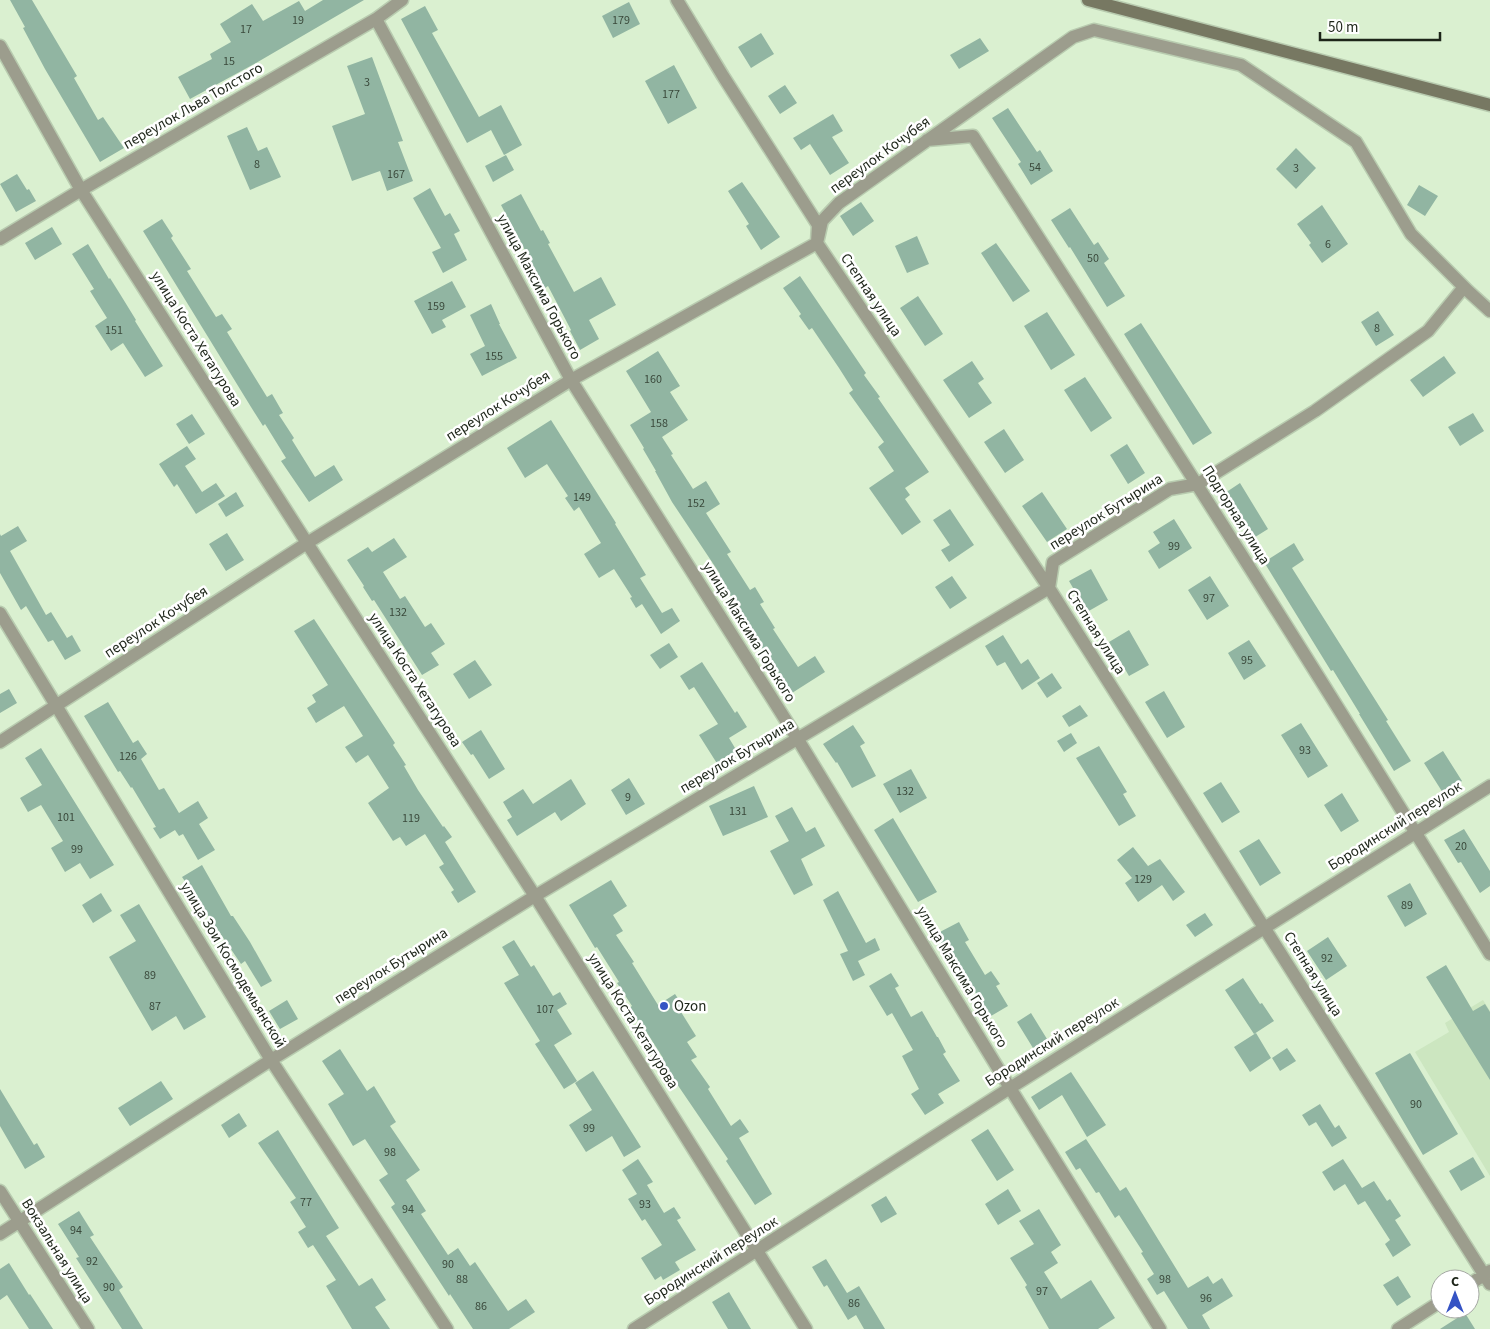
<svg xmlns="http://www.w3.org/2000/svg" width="1490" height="1329" viewBox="0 0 1490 1329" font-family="'Source Sans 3',sans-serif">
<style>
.built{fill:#cce6c0}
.building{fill:#91b5a2}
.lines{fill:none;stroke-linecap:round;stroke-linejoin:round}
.street-casing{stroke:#b8cbaf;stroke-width:15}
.secondary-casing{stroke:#b8cbaf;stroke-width:15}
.street{stroke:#9c9d8d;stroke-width:12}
.secondary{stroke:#777862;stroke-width:12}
.poi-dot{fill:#3553c4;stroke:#fff;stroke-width:2}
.labels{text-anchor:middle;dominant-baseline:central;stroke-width:5;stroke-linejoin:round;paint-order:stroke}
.number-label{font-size:12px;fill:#3a493b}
.street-label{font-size:15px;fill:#1d2519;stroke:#fff}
.poi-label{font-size:15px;fill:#1d2519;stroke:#fff;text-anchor:start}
</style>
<rect width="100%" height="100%" fill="#daf0d0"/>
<path class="built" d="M1483 1000 1490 1011V1176L1415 1052 1449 1032 1445 1023Z"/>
<path class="building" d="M10 0H32L77 76 74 78 98 120 103 117 124 148 100 162 45 69 23 28 25 27Z
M323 0H364L256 63 190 99 178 77 212 59 210 54 231 42 220 24 252 4 263 21 299 1 305 11Z
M629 2 640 24 613 38 602 16Z
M425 6 438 30 432 33 479 117 501 105 522 145 504 155 491 130 467 143 401 19Z
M761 33 774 54 751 68 738 47Z
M980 38 989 51 959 69 950 55Z
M372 57 403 141 398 142 413 181 387 191 380 171 352 181 332 126 365 114 347 66Z
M674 65 697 108 668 124 645 81Z
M785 85 797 103 780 114 768 96Z
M1008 108 1037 152 1040 150 1053 171 1031 185 1018 164 1021 162 992 118Z
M833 114 843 131 832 137 849 163 830 175 810 144 801 150 793 138Z
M247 127 258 151 267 147 281 177 250 190 227 136Z
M1296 148 1316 168 1296 189 1276 169Z
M506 155 514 170 493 182 485 166Z
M17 174 27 190 29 189 36 201 16 212 0 184Z
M742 182 780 237 761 250 746 226 749 224 728 191Z
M1419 185 1438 196 1425 216 1407 205Z
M430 188 445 216 450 213 460 231 454 234 467 260 443 273 432 252 441 248 413 198Z
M521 194 541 231 543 230 550 243 548 244 574 292 601 277 616 305 589 320 599 339 580 350 570 331 571 330 548 286 545 288 501 205Z
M861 202 874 221 853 236 840 216Z
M1322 205 1348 244 1322 263 1309 245 1311 243 1297 224Z
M1070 208 1094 245 1098 242 1109 259 1104 263 1125 296 1107 307 1070 247 1069 248 1051 220Z
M162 219 173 236 171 238 191 269 187 271 216 317 222 314 232 329 227 332 267 397 272 394 283 413 279 415 294 438 292 440 315 477 334 465 343 480 309 502 281 461 286 458 265 424 263 426 251 407 143 231Z
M52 227 62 244 35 260 25 243Z
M917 236 929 264 907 273 895 246Z
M996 243 1030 291 1013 302 981 253Z
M88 244 109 279 110 278 120 294 136 320 135 321 163 366 145 377 123 343 111 351 95 326 107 318 90 291 94 289 72 254Z
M800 276 866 373 864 375 880 397 878 398 929 472 905 488 910 495 905 499 921 522 902 535 869 488 894 471 878 447 884 442 849 393 853 390 839 368 812 328 809 330 799 316 801 314 783 288Z
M452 281 466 307 442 320 446 327 432 334 414 301Z
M918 296 943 334 925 346 900 308Z
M491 304 500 324H499L517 358 482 376 470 354 485 346 470 315Z
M1378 311 1394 335 1376 346 1361 322Z
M1047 312 1075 355 1051 370 1024 326Z
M1141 323 1212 433 1193 445 1124 334Z
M658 351 680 386 670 392 688 420 662 437 673 454 671 455 693 489 706 481 720 504 706 513 731 552 727 554 750 590 755 587 764 602 760 604 775 628 773 629 798 667 815 656 825 672 792 693 773 664 771 666 763 655 765 653 718 575 720 574 672 502 655 471H656L643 449 644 448 630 425 651 412 626 371Z
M1444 356 1456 373 1423 397 1410 380Z
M972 361 984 379 978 383 992 403 969 418 943 380Z
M1085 377 1112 418 1091 432 1064 390Z
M1473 413 1484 431 1460 446 1448 427Z
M192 414 205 434 189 444 176 424Z
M551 420 616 523 615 524 646 575 640 578 662 613 672 608 680 621 661 634 642 604 636 608 630 598 632 597 614 569 599 578 584 554 601 543 579 507 574 511 565 498 568 496 547 464 525 478 507 448Z
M1004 429 1024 460 1005 473 984 442Z
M1127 444 1145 473 1128 484 1110 455Z
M187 446 196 459 185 466 202 492 216 483 225 496 196 514 177 484 174 487 159 464Z
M1240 483 1268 529 1252 539 1222 495Z
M236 492 244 506 226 517 218 504Z
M1042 492 1067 529 1047 542 1022 506Z
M950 509 974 545 949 562 941 550 950 545 933 520Z
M1174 519 1192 548 1159 569 1148 551 1160 543 1153 532Z
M18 526 27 541 10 551 46 615 51 612 67 638 72 635 81 651 65 660 53 640 48 642 26 606 21 610 0 573V534L1 536Z
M227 533 244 560 226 571 209 544Z
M394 538 407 557 383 572 400 599 405 596 425 627 431 623 445 644 431 653 439 665 422 675 374 600 372 601 363 587 364 586 347 560 368 547 372 552Z
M1294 543 1304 560 1292 568 1388 720 1386 721 1411 761 1394 771 1359 714H1360L1333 670 1331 671 1264 562Z
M1091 569 1108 600 1087 612 1069 581Z
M952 576 967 598 950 609 935 587Z
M1210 576 1229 606 1207 620 1188 590Z
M314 619 395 743 393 745 406 765 404 766 418 790 443 827 444 826 452 837 445 842 476 892 458 903 451 892 454 890 439 867 444 864 425 834 406 846 400 837 393 841 368 803 389 788 368 755 356 763 345 747 363 736 344 706 316 723 307 708 316 702 312 695 328 685 294 631Z
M1129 630 1149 665 1129 676 1109 642Z
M1003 635 1021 664 1028 659 1040 678 1022 690 1005 662 997 666 985 646Z
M1249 640 1266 666 1244 680 1228 653Z
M669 643 678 657 660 669 650 655Z
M475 660 492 685 469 699 453 674Z
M702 662 735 713 737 711 747 727 729 738 738 753 718 765 699 735 718 724 694 687 689 690 680 676Z
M1052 673 1062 688 1047 698 1037 683Z
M9 689 17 703 0 713V694Z
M1164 691 1185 727 1167 738 1145 702Z
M108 702 133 743 138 740 147 754 141 759 159 790 164 788 179 813 198 801 208 818 199 824 215 850 198 860 183 834 179 836 175 830 160 839 153 828 156 827 132 787 131 788 120 771 118 772 84 716Z
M1080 705 1088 716 1069 727 1062 716Z
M1301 723 1328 766 1308 778 1281 735Z
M853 725 865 743 860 746 876 776 852 788 837 762 836 763 823 744Z
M481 730 505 769 489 779 473 754 471 755 462 742Z
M1071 733 1077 743 1064 752 1057 741Z
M1099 746 1127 792 1123 794 1136 816 1119 826 1076 758Z
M41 748 114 865 90 879 80 863 65 872 51 848 63 841 41 805 28 812 20 798 42 785 25 758Z
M1443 751 1462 781 1443 793 1424 763Z
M911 769 927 798 900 813 883 784Z
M629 778 645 804 626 815 611 790Z
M571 779 586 804 561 821 555 812 517 836 507 820 512 817 503 802 523 789 533 804Z
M1221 782 1240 812 1222 823 1203 793Z
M754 786 768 817 723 836 709 806Z
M1342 793 1359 821 1341 832 1324 805Z
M792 807 806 832 815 827 825 846 801 859 813 885 794 895 770 851 789 841 775 816Z
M893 818 937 892 918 902 874 830Z
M1464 829 1490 871V886L1480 893 1461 862 1458 863 1444 840Z
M1259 839 1281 873 1260 886 1239 851Z
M1133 847 1148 866 1160 859 1185 892 1173 901 1162 885 1138 902 1125 883 1132 878 1117 860Z
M202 865 231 916H233L250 942 272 981 261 987 245 961 241 964 182 877Z
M611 880 627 906 613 915 623 931 616 935 634 962 632 963 658 1005 675 994 685 1009 681 1012 696 1036 687 1042 697 1057 691 1060 710 1087 708 1089 731 1126 740 1119 749 1132 739 1138 772 1194 755 1205 726 1161 728 1159 679 1087 661 1059 663 1058 639 1020 638 1021 629 1008 632 1006 617 983 619 982 597 947 595 948 569 905Z
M1410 883 1427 914 1405 927 1387 896Z
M838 891 866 943 875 938 880 950 858 961 865 975 853 981 840 954 848 951 823 900Z
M101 893 112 911 93 923 82 905Z
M139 904 206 1017 184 1030 176 1016 152 1031 109 957 136 941 120 915Z
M1205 913 1213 925 1195 937 1186 925Z
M959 922 969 940 965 942 985 975 991 971 1000 984 996 986 1008 1006 991 1016 948 951 947 952 936 934Z
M1328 937 1347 966 1326 980 1307 951Z
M514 940 531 967 534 965 553 996 560 992 567 1004 557 1010 572 1034 554 1045 577 1081 564 1089 535 1044 540 1041 504 983 519 975 502 947Z
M1446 965 1473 1011 1485 1004 1490 1012V1080L1426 977Z
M891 973 899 986 895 988 911 1017 922 1011 937 1037H938L946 1052 943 1054 960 1081 938 1094 944 1103 925 1115 911 1094 919 1089 902 1056 913 1050 892 1013 887 1016 869 986Z
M1243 978 1260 1004 1262 1003 1274 1021 1254 1034 1225 990Z
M287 1000 298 1019 280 1029 269 1011Z
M1031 1013 1047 1039 1033 1048 1017 1022Z
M1256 1033 1271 1058 1250 1072 1234 1047Z
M1287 1048 1296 1061 1280 1071 1272 1058Z
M340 1049 367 1091 374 1086 396 1122 390 1126 420 1170 406 1180 426 1211 421 1214 448 1255 458 1248 470 1266 475 1262 508 1311 526 1299 535 1312 509 1329H473L450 1294 449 1296 391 1207 395 1204 379 1180 388 1174 365 1139 353 1146 328 1104 344 1094 322 1061Z
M1410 1053 1458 1134 1423 1155 1375 1073Z
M593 1071 641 1147 624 1157 612 1136 586 1152 569 1125 592 1110 575 1083Z
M1071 1072 1106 1125 1087 1137 1062 1095 1039 1110 1031 1097Z
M161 1081 173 1099 130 1126 118 1108Z
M0 1089 34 1145 37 1143 45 1157 25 1169 0 1126Z
M1320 1104 1335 1128 1339 1125 1347 1138 1332 1147 1316 1122 1309 1126 1302 1115Z
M239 1113 247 1126 229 1138 221 1125Z
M988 1129 1014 1170 997 1181 971 1140Z
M278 1130 339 1228 326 1236 359 1286 372 1278 386 1300 375 1307 390 1329H352L326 1286 336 1280 313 1245 308 1248 298 1232 306 1227 290 1202 296 1198 258 1143Z
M1086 1139 1120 1191 1126 1187 1188 1288 1208 1276 1213 1284 1222 1278 1233 1296 1202 1315 1210 1329H1188L1164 1291 1157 1295 1147 1279 1154 1274 1141 1253 1143 1252 1119 1215 1115 1218 1099 1192 1096 1193 1080 1168 1076 1170 1065 1152Z
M1473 1157 1485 1177 1461 1191 1449 1171Z
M638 1159 653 1182 647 1185 664 1213 674 1207 681 1218 677 1220 696 1250 675 1262 680 1270 663 1280 661 1276 655 1280 641 1258 662 1245 645 1219 642 1221 628 1199 637 1194 622 1170Z
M1343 1159 1362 1188 1374 1181 1387 1201 1390 1199 1401 1216 1395 1220 1411 1245 1393 1257 1385 1244 1390 1240 1365 1201 1358 1205 1345 1184 1334 1191 1322 1172Z
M1008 1189 1021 1211 998 1225 985 1204Z
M886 1196 897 1214 881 1223 871 1205Z
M1039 1209 1061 1245 1051 1252 1058 1263 1044 1272 1061 1299 1091 1280 1115 1318 1098 1329H1049L1025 1287 1027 1285 1010 1258 1034 1244 1019 1221Z
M79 1211 94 1235 90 1237 123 1287 119 1290 143 1329H122L76 1258 79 1257 58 1224Z
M826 1259 847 1293 859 1286 885 1329H864L856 1315 848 1320 827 1285 824 1287 812 1267Z
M9 1263 29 1295 30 1294 53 1329H29L7 1295 0 1300V1269Z
M1398 1276 1411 1297 1397 1306 1383 1285Z
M729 1292 751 1329H728L712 1302Z
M1465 1313 1475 1329H1440Z"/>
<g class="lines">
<defs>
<path id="street" d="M677 0 723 76 818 225 817 243 1049 588 1490 1284
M376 19 571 380 797 738 1010 1088 1160 1329
M0 46 81 190 307 543 535 896 806 1329
M927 140 973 136C1148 407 1322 678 1490 954
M0 239 81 190 376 19 402 0
M0 613 271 1060 447 1329
M0 742 307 543 571 380 817 243 822 221 839 203 1073 37 1094 30 1241 65 1356 142 1411 234 1468 291 1490 311
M0 1191 88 1329
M0 1234 271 1060 535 896 1049 588 1053 562 1170 489 1198 484 1315 411 1428 331 1464 287
M1470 1284 1490 1271
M634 1329 1010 1088 1490 786
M1398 1329 1440 1302"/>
<path id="secondary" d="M1088 0 1490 105"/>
</defs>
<use href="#street" class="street-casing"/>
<use href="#secondary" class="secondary-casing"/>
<use href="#street" class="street"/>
<use href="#secondary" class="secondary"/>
</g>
<circle class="poi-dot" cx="664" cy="1006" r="5"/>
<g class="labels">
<g class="number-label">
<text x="298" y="20">19</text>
<text x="621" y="20">179</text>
<text x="246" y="29">17</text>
<text x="229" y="61">15</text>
<text x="367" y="82">3</text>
<text x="671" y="94">177</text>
<text x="257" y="164">8</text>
<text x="1035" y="167">54</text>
<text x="1296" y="168">3</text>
<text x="396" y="174">167</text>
<text x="1328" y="244">6</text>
<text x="1093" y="258">50</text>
<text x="436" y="306">159</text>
<text x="1377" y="328">8</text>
<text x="114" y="330">151</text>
<text x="494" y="356">155</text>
<text x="653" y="379">160</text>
<text x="659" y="423">158</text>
<text x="582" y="497">149</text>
<text x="696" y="503">152</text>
<text x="1174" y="546">99</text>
<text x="1209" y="598">97</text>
<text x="398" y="612">132</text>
<text x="1247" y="660">95</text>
<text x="1305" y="750">93</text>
<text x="128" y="756">126</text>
<text x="905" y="791">132</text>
<text x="628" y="797">9</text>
<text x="738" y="811">131</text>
<text x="66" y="817">101</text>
<text x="411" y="818">119</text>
<text x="1461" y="846">20</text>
<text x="77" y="849">99</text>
<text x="1143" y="879">129</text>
<text x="1407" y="905">89</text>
<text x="1327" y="958">92</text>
<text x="150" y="975">89</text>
<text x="155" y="1006">87</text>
<text x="545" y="1009">107</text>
<text x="1416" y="1104">90</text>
<text x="589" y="1128">99</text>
<text x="390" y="1152">98</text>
<text x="306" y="1202">77</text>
<text x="645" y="1204">93</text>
<text x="408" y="1209">94</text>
<text x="76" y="1230">94</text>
<text x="92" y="1261">92</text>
<text x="448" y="1264">90</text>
<text x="462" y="1279">88</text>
<text x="1165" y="1279">98</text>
<text x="109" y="1287">90</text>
<text x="1042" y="1291">97</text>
<text x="1206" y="1298">96</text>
<text x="854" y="1303">86</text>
<text x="481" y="1306">86</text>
</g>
<g class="street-label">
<text transform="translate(193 106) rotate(-30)">переулок Льва Толстого</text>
<text transform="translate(880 155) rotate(-36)">переулок Кочубея</text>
<text transform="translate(539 287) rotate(62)">улица Максима Горького</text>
<text transform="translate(871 295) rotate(56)">Степная улица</text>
<text transform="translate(196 339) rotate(58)">улица Коста Хетагурова</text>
<text transform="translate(498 406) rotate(-32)">переулок Кочубея</text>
<text transform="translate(1106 512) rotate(-32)">переулок Бутырина</text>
<text transform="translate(1236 515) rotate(58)">Подгорная улица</text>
<text transform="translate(156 622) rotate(-33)">переулок Кочубея</text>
<text transform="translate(749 632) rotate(58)">улица Максима Горького</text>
<text transform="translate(1096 632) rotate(58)">Степная улица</text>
<text transform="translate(415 680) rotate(57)">улица Коста Хетагурова</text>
<text transform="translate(737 756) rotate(-31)">переулок Бутырина</text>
<text transform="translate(1395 826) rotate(-32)">Бородинский переулок</text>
<text transform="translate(233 965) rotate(59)">улица Зои Космодемьянской</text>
<text transform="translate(391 966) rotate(-32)">переулок Бутырина</text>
<text transform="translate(1313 974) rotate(58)">Степная улица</text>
<text transform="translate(962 977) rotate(59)">улица Максима Горького</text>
<text transform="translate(633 1021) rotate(58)">улица Коста Хетагурова</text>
<text transform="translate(1052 1042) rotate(-32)">Бородинский переулок</text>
<text transform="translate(57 1251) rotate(58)">Вокзальная улица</text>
<text transform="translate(711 1261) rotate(-32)">Бородинский переулок</text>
</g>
<g class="poi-label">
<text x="674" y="1006">Ozon</text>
</g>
</g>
<g transform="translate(1455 1294)"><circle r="24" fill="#ffffff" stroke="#a5a8a3"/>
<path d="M0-4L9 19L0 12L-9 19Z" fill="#3553c4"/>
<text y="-8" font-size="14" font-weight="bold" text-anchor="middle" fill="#1d2519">С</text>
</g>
<path d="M1320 32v8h120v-8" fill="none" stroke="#1d2519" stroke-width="2.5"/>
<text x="1328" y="32" font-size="15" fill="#1d2519" stroke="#ffffff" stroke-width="4" paint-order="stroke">50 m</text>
</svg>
